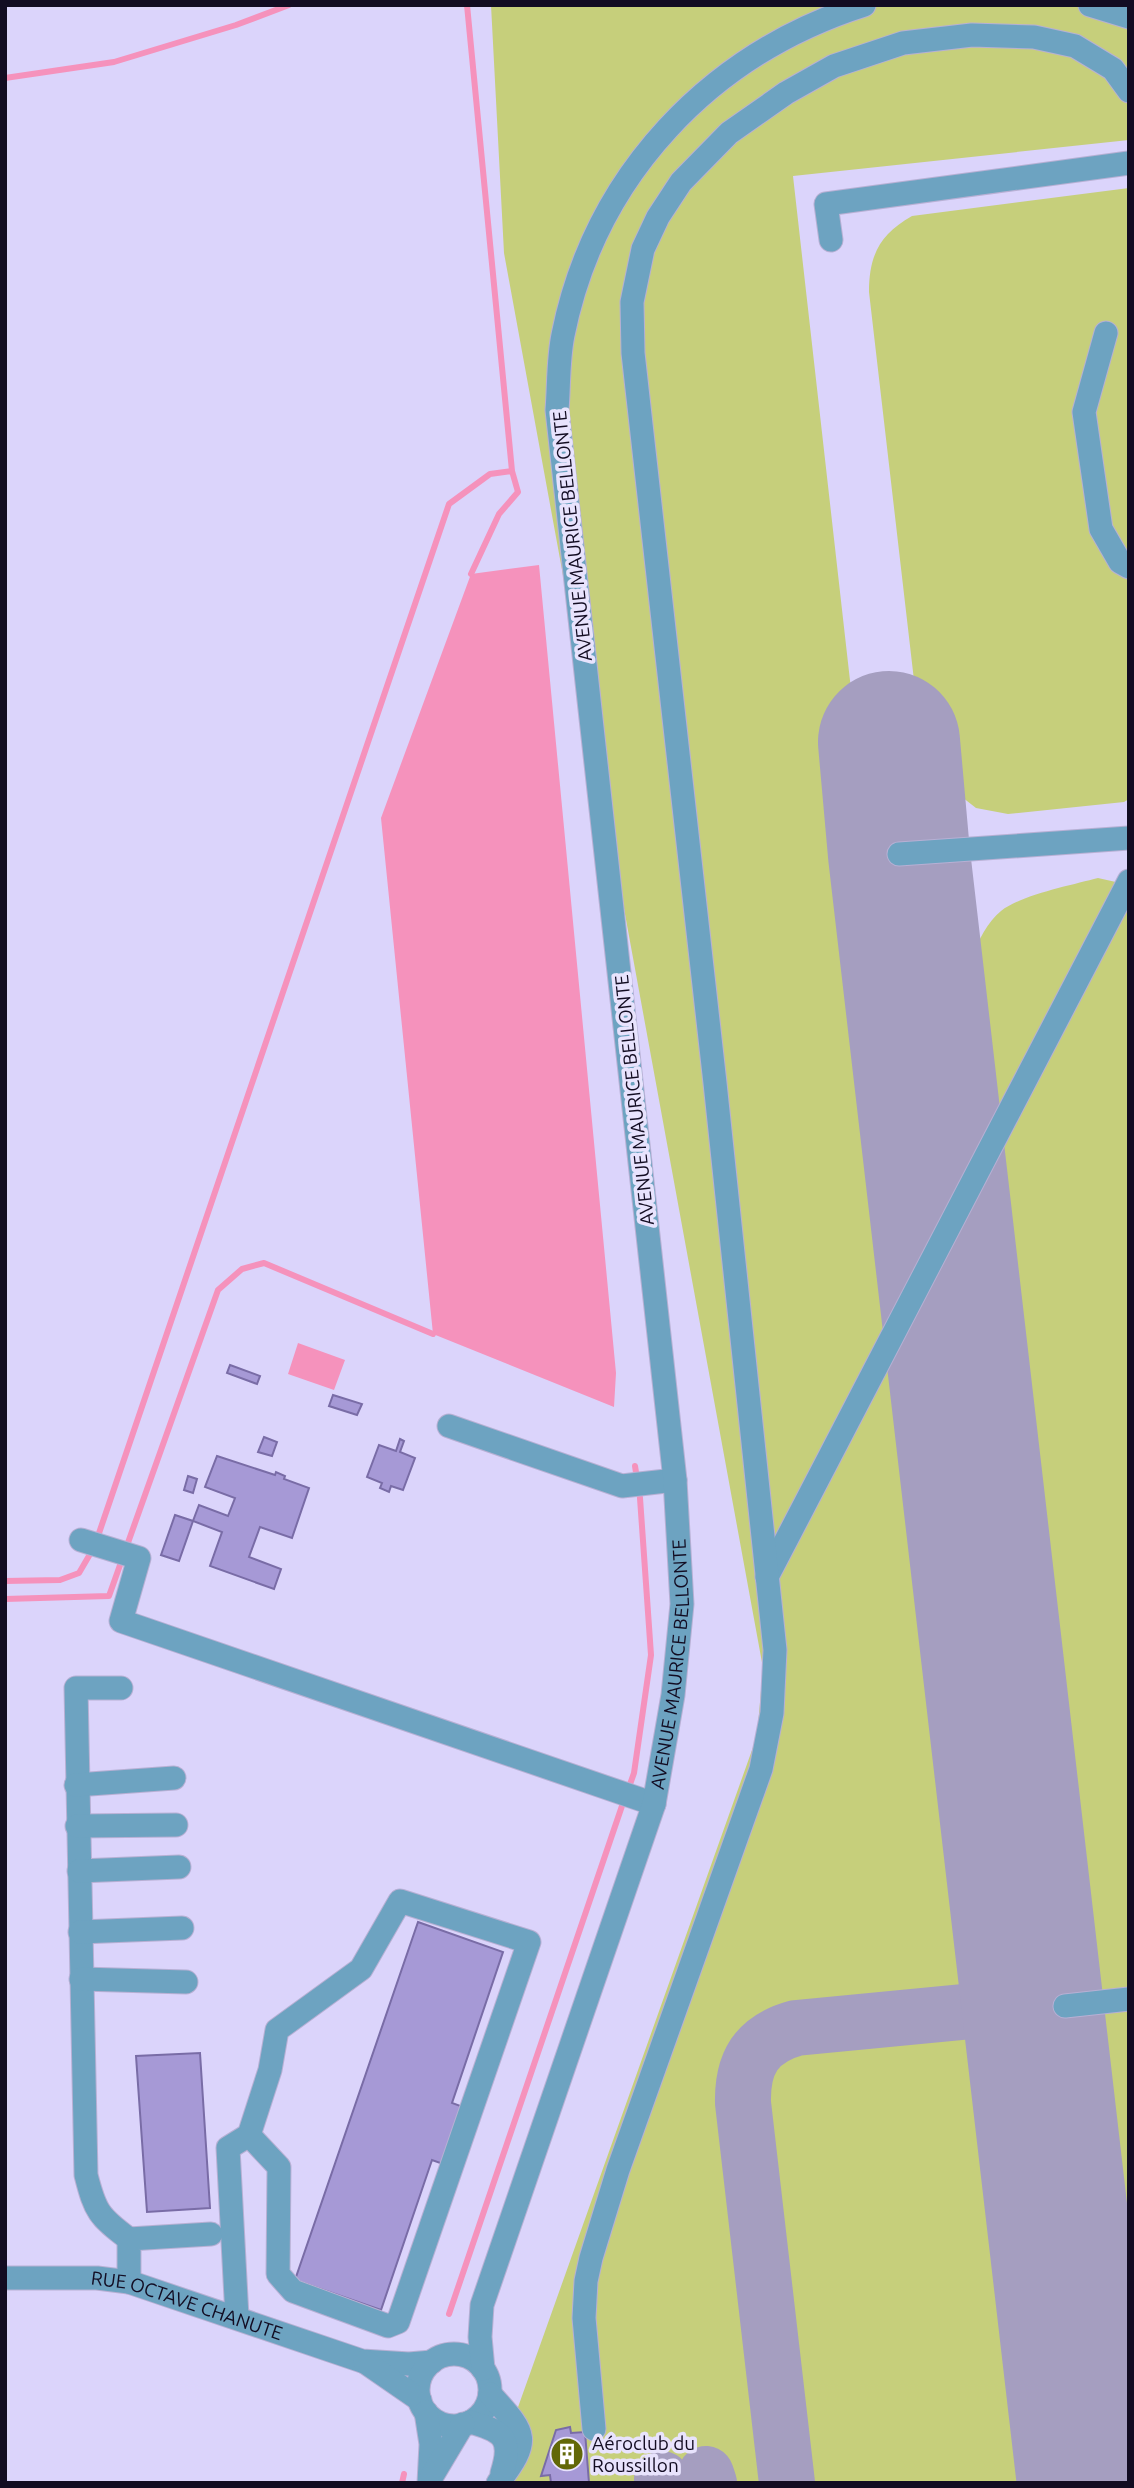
<svg xmlns="http://www.w3.org/2000/svg" width="1134" height="2488" viewBox="0 0 1134 2488" font-family="Ubuntu,sans-serif">
<style>
.green{fill:#c6cf7b}
.water{fill:#f592bc}
.lines{fill:none;stroke-linecap:round;stroke-linejoin:round}
.stream{stroke:#f592bc;stroke-width:6}
.taxiway{stroke:#a59ec0;stroke-width:56}
.runway{stroke:#a59ec0;stroke-width:142}
.building{fill:#a699d6;stroke:#796ca6;stroke-width:2}
.minor-casing{stroke:#b7b0d4;stroke-width:25}
.minor{stroke:#6da3c1;stroke-width:23}
.labels{text-anchor:middle;dominant-baseline:central;stroke-width:7;stroke-linejoin:round;paint-order:stroke}
.street-label{font-size:19px;fill:#120c22;stroke:#e8e3fd}
.poi-label{font-size:19px;fill:#120c22;stroke:#e8e3fd;text-anchor:start}
</style>
<rect width="100%" height="100%" fill="#dbd4fb"/>
<path class="green" d="M491 5H1129V140L793 176 993 1946C988 1969 987 1977 967 1991L795 2011C751 2028 735 2045 731 2094L771 2483H491L757 1736 763 1668 504 253Z
M1129 188V799L1124 802 1008 814 976 808 953 790 936 767 920 732 869 292C869 255 880 234 912 216Z
M1098 878 1129 885V2483H1120L964 1139 969 1136C966 1098 960 1057 960 1019 961 986 975 932 1001 911 1021 895 1072 885 1098 878Z
M970 2022C988 2027 996 2035 1006 2050L1056 2483H805L760 2081C768 2065 776 2053 792 2043Z"/>
<path class="water" d="M539 565 616 1373 614 1407 433 1334 381 818 471 574Z
M298 1343 345 1360 334 1390 288 1374Z"/>
<g class="lines">
<path class="stream" d="M5 78 114 62 236 25 289 5
M471 574 499 514 518 492 512 471
M97 1539 449 504 490 474 512 471 467 5
M5 1581 60 1580 79 1573 93 1549
M5 1599 109 1596 218 1290 242 1269 264 1263 433 1334
M628 1790 634 1773 651 1655 640 1498 635 1466
M449 2314 624 1800
M402 2483 404 2474"/>
<path class="taxiway" d="M981 2009C1019 1994 1021 1978 1026 1940
M706 2474 709 2483
M662 2479 664 2483
M787 2483 743 2103C742 2063 756 2039 796 2028L1004 2008C1030 2019 1034 2043 1041 2067"/>
<path class="runway" d="M889 742 899 854 1088 2483"/>
</g>
<path class="building" d="M230 1365 260 1376 257 1384 227 1373Z
M333 1395 362 1404 357 1415 329 1406Z
M264 1437 277 1442 272 1456 258 1452Z
M400 1439 404 1441 400 1452 415 1458 403 1490 391 1486 389 1492 380 1488 382 1483 367 1477 379 1445 396 1451Z
M217 1456 275 1475 276 1472 285 1476 284 1479 309 1488 292 1538 260 1527 249 1557 281 1569 274 1589 210 1566 222 1532 193 1521 199 1505 228 1516 235 1498 205 1487Z
M188 1476 197 1479 193 1493 184 1490Z
M175 1515 193 1521 179 1561 161 1555Z
M418 1922 503 1952 452 2103 466 2108 446 2165 432 2160 381 2310 295 2280Z
M200 2053 210 2208 147 2212 136 2056Z
M570 2427 571 2433 585 2432 589 2483H551L550 2475 541 2476 556 2430Z"/>
<g class="lines">
<defs>
<g id="minor">
<path d="M1090 5 1129 17"/>
<path d="M831 240 826 204 1129 163"/>
<path d="M1106 333 1084 412 1101 529 1120 562 1129 567"/>
<path d="M899 854 1129 838"/>
<path d="M449 1426 622 1486 675 1480"/>
<path d="M81 1540 139 1558 121 1621 654 1804"/>
<path d="M767 1577 1129 881"/>
<path d="M121 1688H76L86 2175C95 2211 99 2217 129 2239"/>
<path d="M76 1785 174 1778"/>
<path d="M77 1826 176 1825"/>
<path d="M79 1871 179 1867"/>
<path d="M80 1932 182 1928"/>
<path d="M81 1979 186 1982"/>
<path d="M1065 2006 1129 1999"/>
<path id="s1" d="M5 2278H97L129 2282 362 2361 409 2364 432 2362"/>
<path d="M129 2282V2239L211 2234"/>
<path d="M237 2317 228 2148 249 2135 270 2070 277 2030 361 1969 400 1901 529 1942 398 2322 388 2326 293 2291 278 2274 279 2167 249 2135"/>
<circle cx="454" cy="2390" r="36"/>
<path d="M365 2362 420 2400"/>
<path id="s2" d="M483 2369 480 2337 482 2305 654 1804 673 1695 682 1604 675 1480 557 410C559 386 558 359 563 335 595 175 710 54 864 5"/>
<path d="M490 2394C525 2433 533 2438 498 2483"/>
<path d="M426 2412 431 2444 429 2483"/>
<path d="M470 2422C503 2431 513 2438 502 2473"/>
<path d="M594 2429 584 2318 586 2281 591 2258 618 2170 761 1769 772 1713 775 1650 715 1083 633 353 632 302 643 249 658 217 681 182 729 133 786 93 834 66 903 43 972 35 1034 37 1075 46 1113 69 1129 91"/>
<path d="M432 2476 463 2424"/>
</g>
</defs>
<use href="#minor" class="minor-casing"/>
<use href="#minor" class="minor"/>
</g>
<defs>
<symbol id="building-disc" viewBox="-11 -11 22 22"><circle r="9.5" fill="#626807" stroke="#e8e3fd"/><path d="M-4-6H4V6H1V3H-1V6H-4ZM-2.5-4.3h1.7v1.8h-1.7ZM.8-4.3h1.7v1.8H.8ZM-2.5-1h1.7V.8h-1.7ZM.8-1h1.7V.8H.8Z" fill="#fff"/></symbol>
</defs>
<g fill-rule="evenodd">
<use href="#building-disc" x="548" y="2435" width="38" height="38"/>
</g>
<g class="labels">
<g class="street-label">
<text transform="translate(572 536) rotate(-96)">AVENUE MAURICE BELLONTE</text>
<text transform="translate(634 1100) rotate(-96)">AVENUE MAURICE BELLONTE</text>
<text stroke="none"><textPath href="#s2" startOffset="735">AVENUE MAURICE BELLONTE</textPath></text>
<text stroke="none"><textPath href="#s1" startOffset="186">RUE OCTAVE CHANUTE</textPath></text>
</g>
<g class="poi-label">
<text x="592" y="2443">Aéroclub du<tspan x="592" dy="22">Roussillon</tspan></text>
</g>
</g>
<rect width="1134" height="2488" fill="none" stroke="#120c22" stroke-width="14"/>
</svg>
